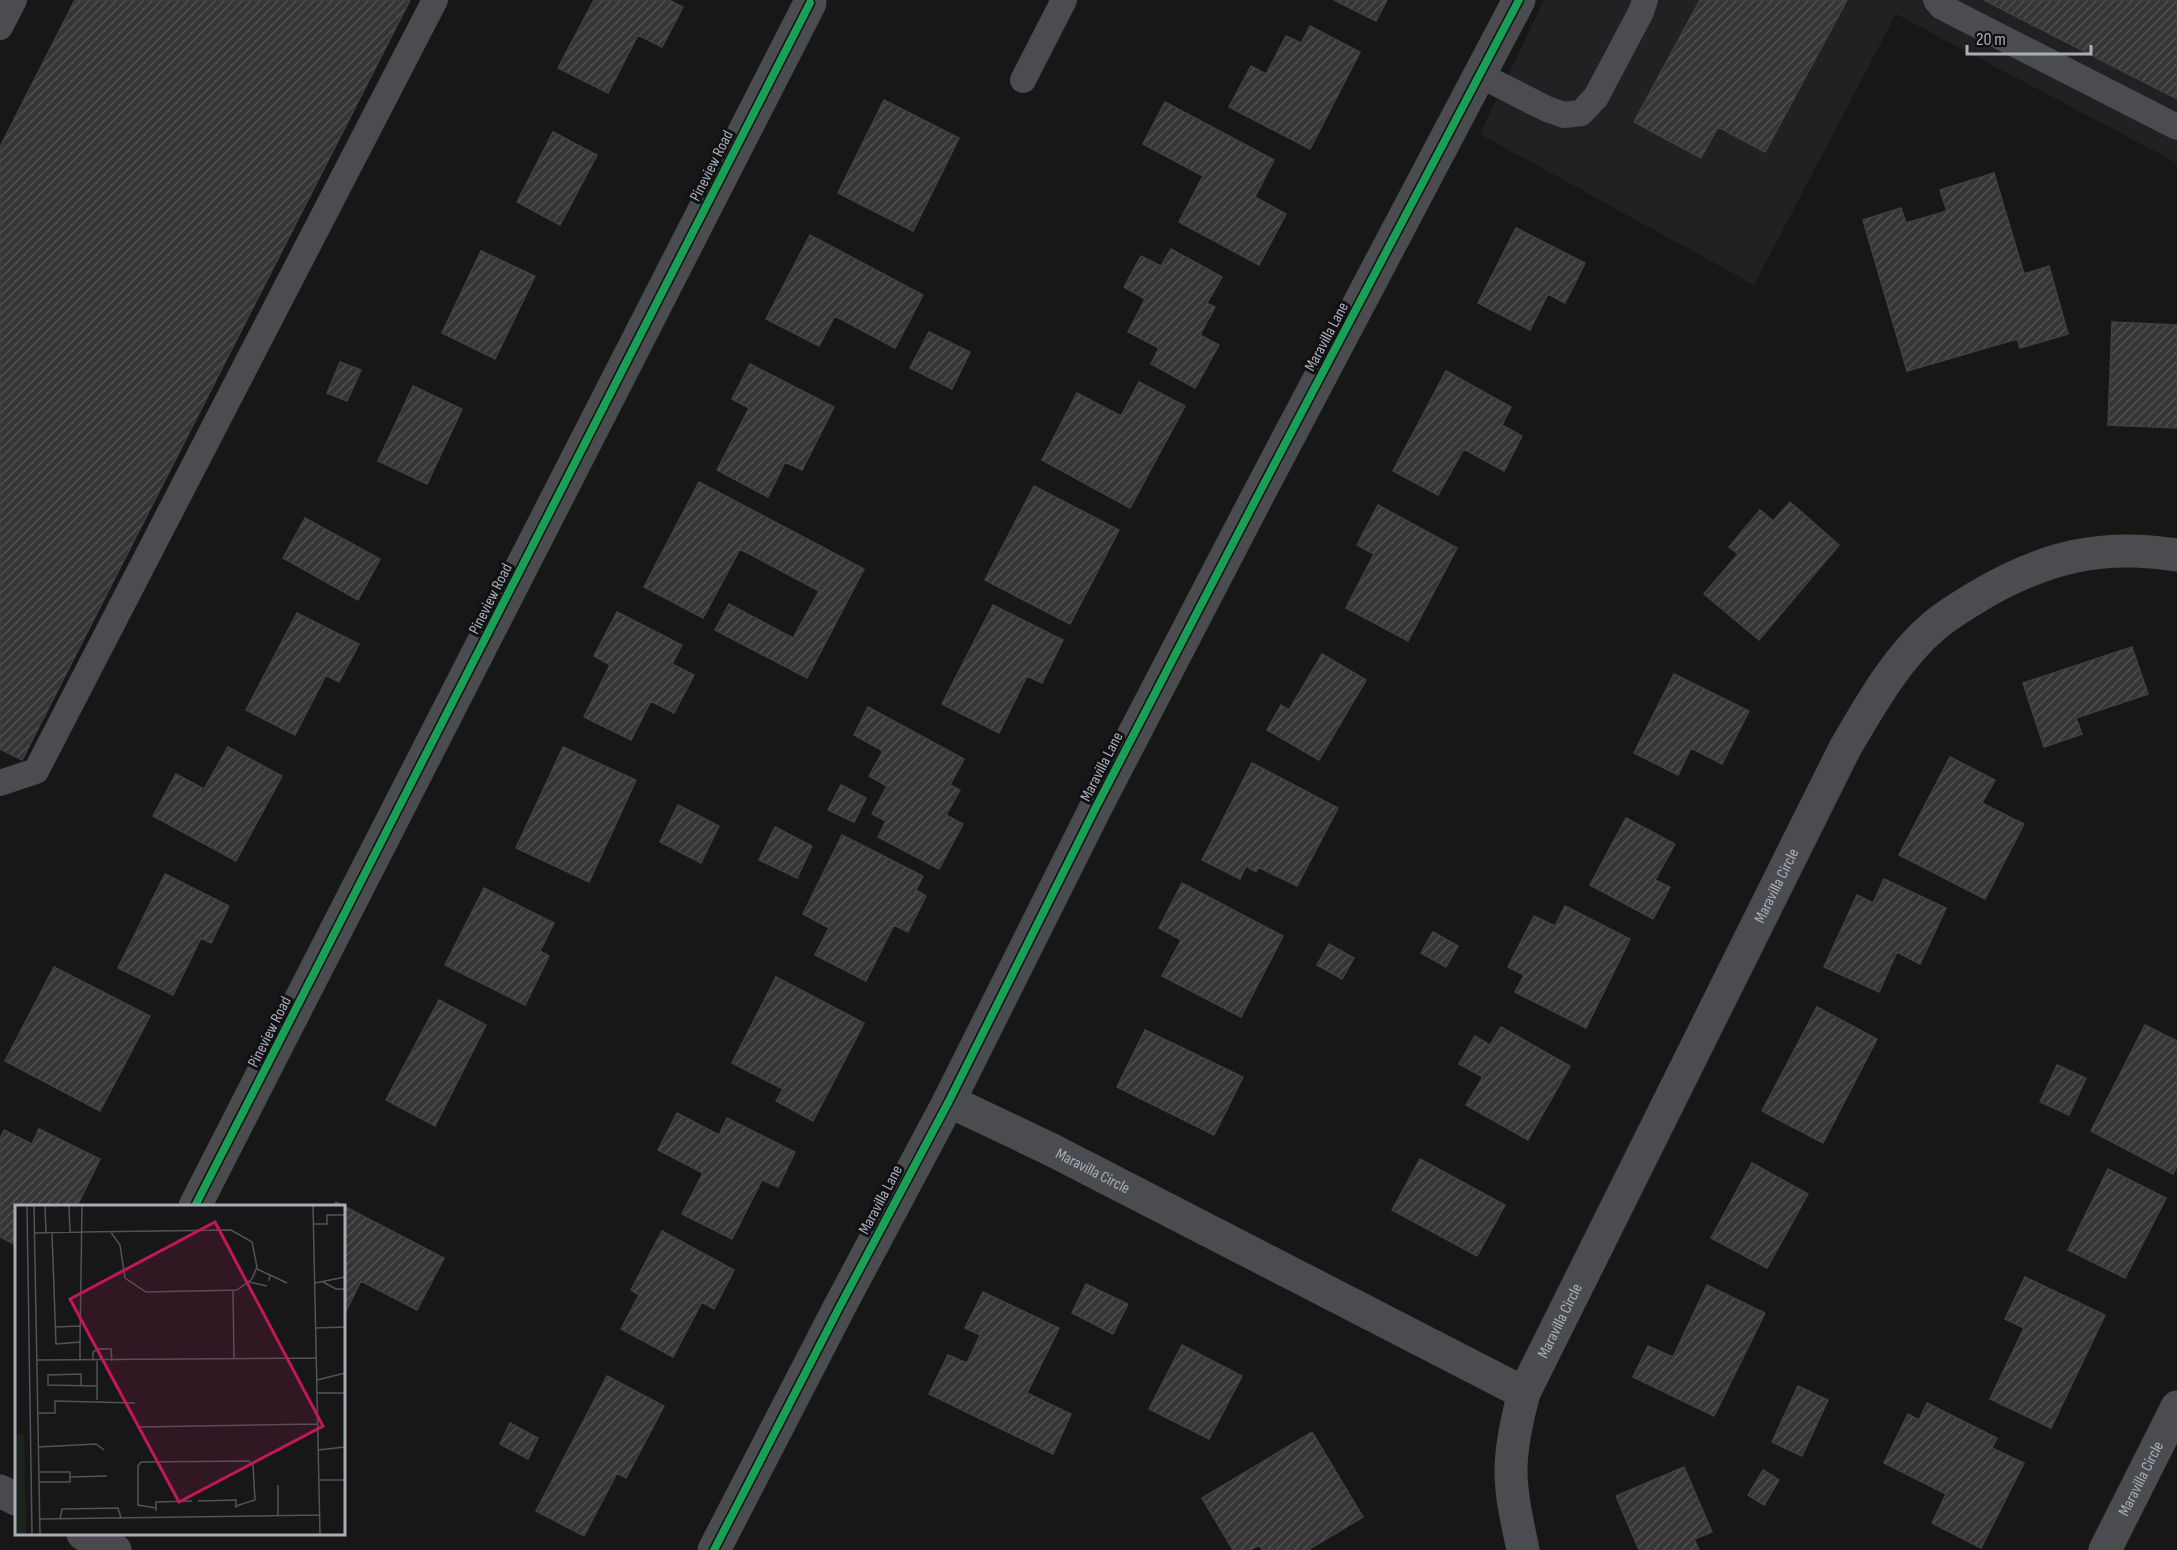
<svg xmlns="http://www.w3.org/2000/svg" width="2177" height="1550" viewBox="0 0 2177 1550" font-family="'Sofia Sans Condensed',sans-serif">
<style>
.built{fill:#212123}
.building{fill:url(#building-hatch);stroke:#3f4043;stroke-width:1.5}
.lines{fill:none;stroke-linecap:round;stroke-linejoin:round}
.lane{stroke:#4b4c50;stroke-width:26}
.street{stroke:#4b4c50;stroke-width:33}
.secondary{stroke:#4a4a4e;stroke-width:33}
.cycleway-casing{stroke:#111113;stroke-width:11}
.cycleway{stroke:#1a9f57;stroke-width:8}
.labels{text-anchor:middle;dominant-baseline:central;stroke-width:6;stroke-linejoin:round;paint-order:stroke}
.street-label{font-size:16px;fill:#a8adb8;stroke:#111113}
.inset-road{fill:none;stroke:#515357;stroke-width:1.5}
.view{fill:#c2185b;fill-opacity:0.15;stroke:#c2185b;stroke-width:3}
.inset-edge{fill:none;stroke:#a8adb8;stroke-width:3}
</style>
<defs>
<pattern id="building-hatch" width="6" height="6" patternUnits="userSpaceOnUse" patternTransform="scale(1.5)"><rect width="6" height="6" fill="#353536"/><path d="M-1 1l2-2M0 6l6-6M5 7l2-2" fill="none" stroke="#4f5051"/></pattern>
</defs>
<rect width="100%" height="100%" fill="#171717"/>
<path class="built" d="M1544 0H2177V163L1896 14 1754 285 1480 134Z"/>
<path class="building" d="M75 0H410L22 760 0 749V147Z
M594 0H669L683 7 662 47 638 35 608 93 558 68Z
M1334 0H1387L1376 21Z
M1700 0H1847L1765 152 1718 127 1701 158 1634 122Z
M1984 0H2177V99Z
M1310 26 1360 52 1310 149 1229 107 1251 66 1266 74 1286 36 1301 43Z
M884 100 959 138 913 231 838 193Z
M1165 102 1274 160 1255 197 1286 214 1259 265 1179 222 1203 176 1143 144Z
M553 132 597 155 560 225 517 202Z
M1994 173 2024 274 2049 266 2068 334 2020 348 2017 339 1907 371 1863 220 1901 208 1906 223 1947 211 1940 190Z
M1516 228 1585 263 1565 303 1548 294 1530 330 1478 303Z
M810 235 923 295 895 348 835 316 819 346 766 319Z
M1171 249 1222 277 1207 303 1215 307 1200 335 1219 345 1195 388 1151 364 1159 348 1128 332 1145 299 1124 287 1141 256 1161 266Z
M481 251 535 276 495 359 442 333Z
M2112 322 2177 325V428L2108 425Z
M929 332 970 352 952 389 910 368Z
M340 362 361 370 347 401 327 393Z
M750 364 834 407 802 470 785 462 768 497 717 470 749 408 732 399Z
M1446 371 1511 407 1502 425 1522 436 1504 471 1464 449 1438 495 1393 471Z
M1139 382 1185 406 1130 508 1042 460 1077 393 1121 416Z
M413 386 462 409 427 484 378 461Z
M699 482 864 569 807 678 715 630 729 604 793 638 819 591 740 549 703 618 644 587Z
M1034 486 1119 530 1070 624 985 580Z
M1790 502 1839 545 1759 640 1704 594 1738 554 1729 547 1760 510 1773 521Z
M1378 505 1457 548 1408 641 1346 608 1374 554 1357 545Z
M305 518 380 559 358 600 283 558Z
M993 605 1063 640 1042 683 1027 676 999 733 942 704Z
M617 612 682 645 672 664 694 675 674 713 651 701 631 740 584 717 610 665 594 656Z
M297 613 359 644 339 682 326 675 295 735 246 710Z
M2132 647 2148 694 2076 718 2082 734 2044 747 2023 683Z
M1322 654 1366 680 1319 760 1267 730 1281 705 1289 710Z
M1674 674 1749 711 1722 764 1691 748 1678 775 1634 753Z
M868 707 964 759 950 785 960 790 946 815 963 824 939 869 878 837 886 821 872 814 887 786 869 776 883 751 854 735Z
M228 747 282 776 236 861 153 816 176 774 204 789Z
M563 747 636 780 589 882 516 848Z
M1950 757 1995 780 1982 803 2024 824 1985 899 1899 855Z
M1252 763 1338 808 1297 886 1258 867 1256 872 1246 866 1240 879 1202 860Z
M841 785 866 798 854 822 828 810Z
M678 805 719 826 701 863 660 842Z
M1626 818 1675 844 1655 880 1670 887 1653 919 1590 885Z
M775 827 812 846 797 878 759 860Z
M842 835 923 876 916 890 926 896 908 932 894 925 866 981 815 955 829 928 803 914Z
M165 874 229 906 211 943 201 938 173 995 118 968Z
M1884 879 1946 908 1920 964 1897 952 1879 992 1824 967 1857 895 1873 903Z
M1182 883 1283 936 1241 1017 1162 976 1181 940 1159 928Z
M484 888 554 923 540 951 549 956 525 1005 445 965Z
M1565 906 1630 939 1586 1028 1515 992 1524 975 1508 967 1534 916 1555 926Z
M1433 932 1458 946 1446 967 1421 953Z
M1329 944 1354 958 1342 979 1317 965Z
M54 967 150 1016 100 1111 5 1061Z
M776 977 864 1023 813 1121 776 1101 783 1089 732 1063Z
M439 1000 486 1025 435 1126 386 1100Z
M1817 1007 1877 1039 1823 1143 1762 1111Z
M2145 1025 2177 1041V1166L2173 1174 2091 1131Z
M1501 1027 1570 1066 1528 1140 1466 1105 1483 1077 1459 1064 1475 1036 1490 1045Z
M1145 1030 1243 1077 1214 1135 1117 1087Z
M2057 1065 2086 1078 2069 1115 2040 1102Z
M677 1113 719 1135 727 1118 795 1152 778 1187 762 1180 732 1239 682 1214 703 1173 658 1150Z
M39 1129 100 1159 77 1206H16V1245L0 1237V1139L4 1130 32 1144Z
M1420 1159 1505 1205 1477 1256 1392 1210Z
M1752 1163 1808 1194 1767 1268 1711 1238Z
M2108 1169 2166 1198 2125 1278 2068 1250Z
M336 1202 444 1258 417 1310 361 1281 344 1315V1206H333Z
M662 1231 734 1270 714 1309 702 1302 673 1357 621 1329 639 1295 631 1290Z
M2025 1277 2105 1315 2051 1428 1990 1399 2024 1328 2005 1319Z
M1086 1284 1128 1304 1113 1334 1072 1313Z
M1707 1285 1765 1313 1714 1416 1633 1377 1648 1346 1673 1357Z
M983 1292 1059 1328 1027 1393 1071 1414 1053 1454 929 1394 948 1355 967 1363 980 1335 965 1328Z
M1182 1345 1242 1376 1209 1439 1149 1409Z
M607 1376 664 1406 626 1478 617 1473 584 1536 536 1511Z
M1798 1386 1828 1400 1802 1456 1772 1442Z
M1927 1403 1997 1438 1992 1448 2024 1463 1981 1548 1932 1523 1946 1494 1884 1463 1908 1414 1919 1420Z
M510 1423 538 1438 528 1459 500 1444Z
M1312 1432 1363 1517 1308 1550H1262L1259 1545 1250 1550H1233L1202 1498Z
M1684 1467 1712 1532 1694 1539 1699 1550H1639L1616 1496Z
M1763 1470 1779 1480 1764 1505 1748 1495Z"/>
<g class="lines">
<path class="lane" d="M1936 0 1942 7 2177 127
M0 27 14 0
M1480 75 1547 109 1564 115 1581 113 1596 97 1641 12 1645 0
M1023 80 1064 0
M0 783 36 771 435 0"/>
<g class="street">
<path id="s1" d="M949 1101 1052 1150 1524 1393"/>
<path d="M195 1206 810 3"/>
<path d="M714 1550 840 1306 949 1101 1095 809 1256 499 1519 0"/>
<path id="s2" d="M1523 1550C1518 1525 1511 1498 1511 1471 1511 1445 1517 1419 1524 1393L1845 748C1869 707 1897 657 1934 626 1948 614 1964 605 1980 595 2045 557 2102 543 2177 555"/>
<path id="s3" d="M2105 1550 2177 1407"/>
</g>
<path class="secondary" d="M0 1491 16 1499
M83 1534 115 1550"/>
<defs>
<path id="cycleway" d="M195 1206 810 3
M714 1550 840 1306 949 1101 1095 809 1256 499 1519 0"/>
</defs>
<use href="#cycleway" class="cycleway-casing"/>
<use href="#cycleway" class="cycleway"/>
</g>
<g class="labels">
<g class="street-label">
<text transform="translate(712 166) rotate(-63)">Pineview Road</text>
<text transform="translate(1327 337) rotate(-62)">Maravilla Lane</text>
<text transform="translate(491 599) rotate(-63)">Pineview Road</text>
<text transform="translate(1102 767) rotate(-63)">Maravilla Lane</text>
<text stroke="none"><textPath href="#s2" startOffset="726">Maravilla Circle</textPath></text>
<text transform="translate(270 1032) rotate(-63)">Pineview Road</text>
<text stroke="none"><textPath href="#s1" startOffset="160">Maravilla Circle</textPath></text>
<text transform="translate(881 1200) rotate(-62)">Maravilla Lane</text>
<text stroke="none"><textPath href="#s2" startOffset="240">Maravilla Circle</textPath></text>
<text stroke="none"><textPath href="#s3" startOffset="80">Maravilla Circle</textPath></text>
</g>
</g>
<g transform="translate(15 1205)">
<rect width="330" height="330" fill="#171717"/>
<path d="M0 229H9L11 329H0Z" fill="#1d241e"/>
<path class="inset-road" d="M12 1 17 329M19 1 25 329M30 1 31 28M54 1 55 27M298 1 305 329M299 19H312V10H330M20 28 67 27 216 25 237 37 242 62 237 74 222 85 131 87 110 73 105 40 95 26M37 28 41 139 65 137 67 1M242 64 255 70 254 76M255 70 272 78M234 77 252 81M308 77 321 84H330M300 78 330 72M218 86 219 154M40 122 65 121M301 123 330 122M22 155 301 153M65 156V137M78 156V147L83 144H96L97 156M302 175 330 168M66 180V169L33 170V180L82 181M302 188H330M82 195V156M23 208H40V196L120 198M124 222 302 219M23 242 81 239 89 245M303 245 330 242M24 267H55V277H24M55 272 92 271M304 275H330M263 280V311M183 296 221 295V303M141 303 123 300V261L126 257 234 256 238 260 240 295 221 301M141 306V297L177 296M25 314 304 310M45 314 47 304 103 303 106 313"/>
<path class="view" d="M200 17 308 221 164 297 55 94Z"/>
<rect width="330" height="330" class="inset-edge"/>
</g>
<path d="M1967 45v9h124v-9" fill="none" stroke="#a8adb8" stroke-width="3"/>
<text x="1976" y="45" font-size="18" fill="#a8adb8" stroke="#111113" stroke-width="4.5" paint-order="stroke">20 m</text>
</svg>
